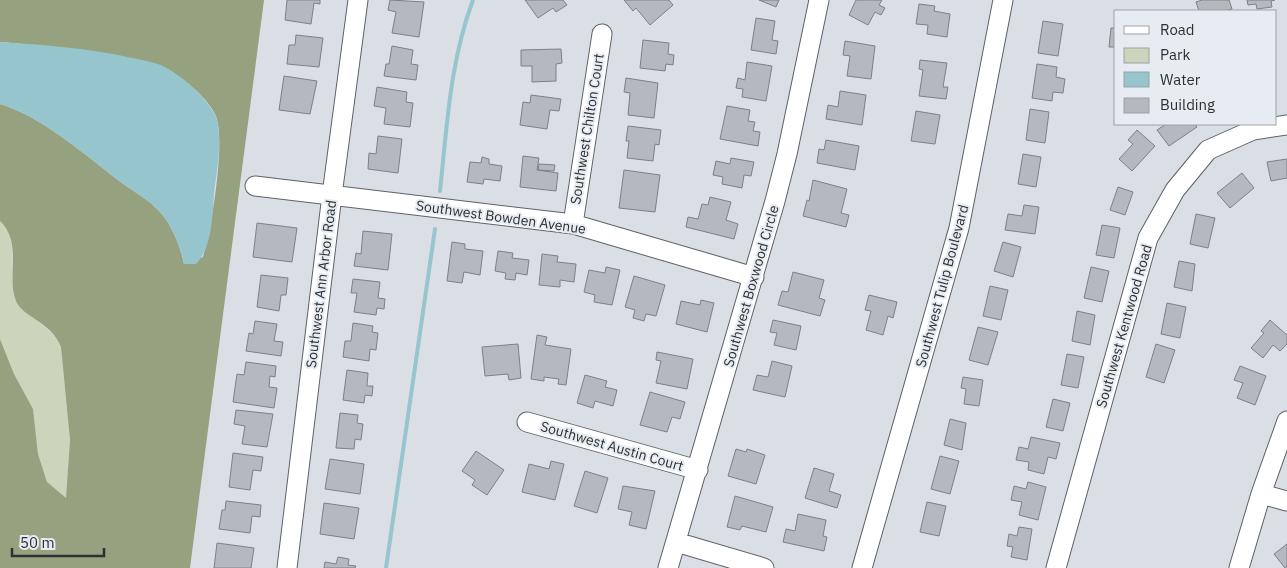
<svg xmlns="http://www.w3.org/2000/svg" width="1287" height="568" viewBox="0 0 1287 568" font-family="'IBM Plex Sans',sans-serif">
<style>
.green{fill:#ccd5bb}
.forest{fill:#96a27f}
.water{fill:#96c5cd}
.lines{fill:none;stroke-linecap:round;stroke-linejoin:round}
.stream{stroke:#96c5cd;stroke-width:4}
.building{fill:#b3b9bf;stroke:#7c8187}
.minor-casing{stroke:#5d6267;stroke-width:21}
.minor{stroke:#fff;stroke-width:19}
.labels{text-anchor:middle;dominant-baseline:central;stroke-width:4;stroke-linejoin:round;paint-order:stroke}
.street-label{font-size:14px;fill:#2e3032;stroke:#e7ecf3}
</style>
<rect width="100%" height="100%" fill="#dadfe6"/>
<path class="green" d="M0 221C16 236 11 253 12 272 12 283 14 294 17 304L57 337 61 347 70 440 66 499 47 482 38 454 33 409 14 374 0 339Z"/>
<path class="forest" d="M0 0H264L190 568H0V339L14 374 33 409 38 454 47 482 66 498 70 440 61 347C52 322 22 317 16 301 6 275 23 243 0 221V104C41 116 84 154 118 180 135 193 155 202 167 221 175 234 181 249 184 264L203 257C211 230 227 138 215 114 207 97 181 76 165 68 154 62 137 62 124 60 83 53 42 45 0 42Z"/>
<path class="water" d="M0 42C44 45 89 48 132 58 142 60 155 62 165 67 183 77 204 95 214 113 223 128 218 168 215 185 212 209 214 246 196 264H184C181 249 175 234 167 221 155 202 135 193 118 180 84 154 41 116 0 104Z"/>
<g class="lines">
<path class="stream" d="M440 191C447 126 450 61 473 0
M386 568 435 229"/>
</g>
<path class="building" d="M287 0H320V4L314 3 311 24 285 20Z
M390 0 424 2 419 37 392 33 396 12 388 10Z
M525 0H563L567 5 556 12 553 8 538 18Z
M624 0H669L673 5 650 25 636 8 633 11Z
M759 0H779L776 7Z
M856 0H882L879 5 885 8 881 15 875 12 868 25 849 15Z
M1202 0H1229L1232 9 1224 11H1199L1196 2Z
M1247 0H1275L1271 1 1272 7 1257 9 1256 4 1248 5Z
M919 4 935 6 934 11 950 14 947 37 927 34 928 25 916 24Z
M756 18 775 21 772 40 778 41 776 54 751 50Z
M1043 21 1063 24 1058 56 1038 53Z
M1111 28H1116V47H1109Z
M296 35 323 38 319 67 287 64 289 45H295Z
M643 40 669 43 668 54 674 55 673 65 666 64 665 71 640 68Z
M845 41 875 46 871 79 847 76 850 56 843 55Z
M392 46 413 50 411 64 418 65 416 80 384 76 386 64H389Z
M561 49 562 63 556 64V81L532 82V66H521V50Z
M920 60 947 63 943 87H948L946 99 919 96 923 70 919 69Z
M747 62 772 66 766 101 742 97 743 89 736 88 738 78 745 80Z
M1037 64 1057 67 1056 77 1065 79 1063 93 1053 92 1052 101 1032 98Z
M284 76 317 81 310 114 279 110Z
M626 78 658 83 654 118 628 115 630 93 624 92Z
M377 87 407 92 406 102 413 103 410 127 384 124 386 108 374 106Z
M840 91 866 95 862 125 826 119 828 105 838 107Z
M531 95 561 99 559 111 550 110 547 129 520 125 523 102 530 103Z
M727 106 750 110 748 121 755 122 753 131 760 132 758 146 720 139Z
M1030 109 1049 112 1045 143 1026 140Z
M916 111 940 115 935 144 911 141Z
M1166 124H1195L1197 127 1169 146 1157 130Z
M628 126 661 130 659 145 655 144 653 161 627 158 629 141H626Z
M1137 130 1155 146 1132 171 1119 159 1133 144 1128 140Z
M378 136 402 139 398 173 368 169 369 153 376 154Z
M826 140 859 146 855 170 817 163 819 149 824 150Z
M1023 154 1041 157 1036 187 1018 184Z
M523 156 539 158 537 170 558 173 556 191 520 187Z
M482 157 489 159V164L502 166 500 181 484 179 483 184 467 182 470 162 481 163Z
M731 158 754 162 751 176 744 175 742 188 722 184 723 177 713 175 716 161 730 164Z
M1287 159V178L1271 181 1267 162Z
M539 164 555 165 554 171 538 170Z
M624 170 660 175 655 212 619 208Z
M1242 173 1254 188 1230 208 1217 193Z
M813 180 847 189 841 213 849 215 846 227 803 216 807 200 809 201Z
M1118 187 1133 192 1125 215 1110 210Z
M710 197 731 202 726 220 738 224 734 239 686 227 688 217 698 219 702 204 708 205Z
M1024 205 1039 207 1035 234 1005 230 1008 214 1022 216Z
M1196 214 1215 218 1208 248 1190 244Z
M257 223 297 228 292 262 253 257Z
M1102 225 1120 228 1114 258 1096 255Z
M363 231 392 234 388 270 354 266 356 253 361 254Z
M452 242 465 244V249L483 251 480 275 464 272 462 283 447 281Z
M1003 242 1021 247 1013 277 994 271Z
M498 251 513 253 512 258 529 260 527 275 516 273 515 280 505 279 506 273 495 271Z
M542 254 558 256 557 262 576 264 574 282 560 280V287L539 285Z
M1179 261 1195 264 1192 291 1174 287Z
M606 267 620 270 612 305 594 302 595 295 584 292 589 270 605 273Z
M1091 267 1109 271 1102 302 1084 298Z
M793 272 824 280 819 298 825 300 820 316 778 305 782 291 788 292Z
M261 275 288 278 286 295H281L279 311 257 307Z
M634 276 665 285 656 316 646 314 644 321 633 318 635 310 625 307Z
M353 279 380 282 378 298 385 299 384 309 377 308 376 315 354 312 357 293H351Z
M990 286 1008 290 1001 320 983 316Z
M869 295 897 302 893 318 888 316 883 335 866 330 871 311 865 310Z
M701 300 714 303 707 332 676 324 681 301 700 305Z
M1167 303 1186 307 1180 338 1161 334Z
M1077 311 1095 315 1090 345 1072 341Z
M773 320 801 326 796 350 774 345 777 333 770 332Z
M1270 320 1287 335V344L1280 351 1273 345 1263 358 1251 348 1264 333 1261 331Z
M255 321 277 324 274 341 283 342 281 356 246 351 249 333 253 334Z
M353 323 373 326 372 332 378 333 376 350 370 349 369 361 343 357 345 341H351Z
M978 327 998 332 988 365 969 360Z
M537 335 547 337 545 345 571 349 566 385 558 384 559 379 544 377V381L531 379Z
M518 344 521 378 509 380 508 374 485 376 482 347Z
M1156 344 1175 350 1164 383 1146 377Z
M657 352 693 359 687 389 656 383 661 361 656 360Z
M1067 354 1084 357 1078 388 1061 385Z
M772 361 792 366 785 397 753 390 757 375 768 377Z
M246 362 276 366 275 377 270 376 269 387 277 388 274 408 233 402 237 374 244 375Z
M1240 366 1266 376 1255 405 1237 398 1243 383 1234 380Z
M347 370 368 373 367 386H373L372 396 365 395 364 403 343 400Z
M585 375 607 381 605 387 617 390 613 406 595 401 593 408 577 403Z
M963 377 983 380 979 406 964 404 966 389 961 388Z
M650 392 685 402 680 419 672 417 667 432 640 425Z
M1053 399 1070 403 1063 431 1046 427Z
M236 410 273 414 267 447 242 444 245 426 234 424Z
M340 413 358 415 357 423 363 424 361 440 355 439 354 449 336 448Z
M950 419 966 423 962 450 944 445Z
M1031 437 1060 443 1056 459 1048 457 1044 474 1028 470 1029 462 1016 460 1019 447 1028 449Z
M736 449 746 452 747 449 765 455 756 484 728 476Z
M476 451 504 470 487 495 472 485 475 480 462 471Z
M233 453 263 457 261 471 253 470 250 490 229 487Z
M940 456 959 461 950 494 931 489Z
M330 459 364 464 360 494 325 489Z
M551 461 564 464 555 500 522 492 529 464 549 469Z
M814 468 834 474 829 491 841 495 837 508 805 498Z
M585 471 608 478 597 513 574 506Z
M1028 482 1046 487 1038 520 1019 515 1022 502 1011 500 1014 486 1026 489Z
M623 486 655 491 646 529 629 525 632 512 618 509Z
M735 496 773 507 766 532 742 526 740 530 727 527Z
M226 501 261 505 260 517 252 516 250 533 219 529 222 510H225Z
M927 502 946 506 939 536 920 532Z
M324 503 359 508 354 539 320 534Z
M798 514 826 520 823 536 827 537 824 551 783 542 786 529 795 531Z
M1019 527 1032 529 1027 560 1011 557 1013 547 1007 546 1009 534 1017 536Z
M217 543 254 548 251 568H214Z
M1287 544V568H1285L1274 554Z
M338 557 349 559 348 565 356 566 355 568H324L325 562 336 564Z"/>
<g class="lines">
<defs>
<path id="minor" d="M255 186 573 224 754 277
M573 224 602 34
M527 422 698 470
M1261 494 1287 501
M676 542 764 568
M287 568 332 195 358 0
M668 568 775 201 787 154 819 0
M862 568 959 228 1003 0
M1056 568 1148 238 1175 190 1208 150 1253 130 1287 125
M1239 568 1261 494 1287 421"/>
</defs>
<use href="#minor" class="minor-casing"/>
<use href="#minor" class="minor"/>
</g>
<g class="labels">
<g class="street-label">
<text transform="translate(587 129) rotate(-81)">Southwest Chilton Court</text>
<text transform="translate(501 217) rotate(8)">Southwest Bowden Avenue</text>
<text transform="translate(321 284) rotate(-83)">Southwest Ann Arbor Road</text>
<text transform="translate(751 286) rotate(-74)">Southwest Boxwood Circle</text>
<text transform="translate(942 286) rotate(-75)">Southwest Tulip Boulevard</text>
<text transform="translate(1124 326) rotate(-74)">Southwest Kentwood Road</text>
<text transform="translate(612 446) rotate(16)">Southwest Austin Court</text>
</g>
</g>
<rect x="1114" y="10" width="162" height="115" fill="#e7ecf3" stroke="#9da1a6"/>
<rect x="1124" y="26" width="25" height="8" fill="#ffffff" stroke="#9da1a6"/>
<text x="1160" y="35" font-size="15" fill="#2e3032">Road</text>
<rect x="1124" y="48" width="25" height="15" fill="#ccd5bb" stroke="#9da1a6"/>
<text x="1160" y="60" font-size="15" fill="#2e3032">Park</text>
<rect x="1124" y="72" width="25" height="15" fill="#96c5cd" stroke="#9da1a6"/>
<text x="1160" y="85" font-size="15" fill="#2e3032">Water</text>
<rect x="1124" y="98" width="25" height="15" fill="#b3b9bf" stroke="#9da1a6"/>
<text x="1160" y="110" font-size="15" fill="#2e3032">Building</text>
<path d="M12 548v8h92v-8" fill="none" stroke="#2e3032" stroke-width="2.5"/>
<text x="20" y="548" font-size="15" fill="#2e3032" stroke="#e7ecf3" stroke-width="4" paint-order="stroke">50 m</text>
</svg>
